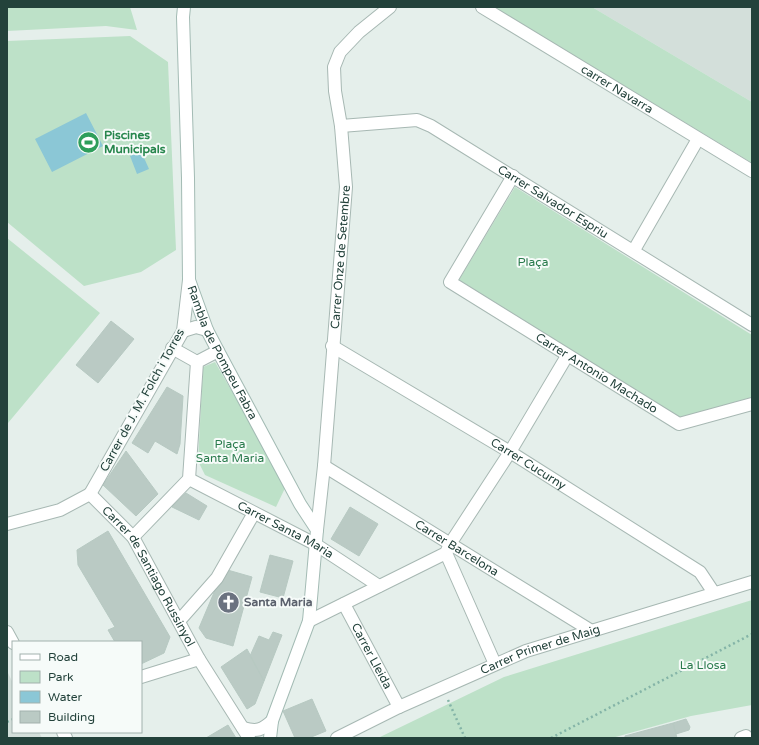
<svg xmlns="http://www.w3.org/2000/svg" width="759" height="745" viewBox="0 0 759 745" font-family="'Varela Round',sans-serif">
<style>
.built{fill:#d3dfda}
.green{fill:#bde1c8}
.water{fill:#8bc7d6}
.building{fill:#bacac4;stroke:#b7c9c2}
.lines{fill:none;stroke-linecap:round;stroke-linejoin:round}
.street-casing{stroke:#a7b8b3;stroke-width:14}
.secondary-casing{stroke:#a3bbb4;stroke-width:14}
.path{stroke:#84b4a7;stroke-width:2.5;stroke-dasharray:2 3;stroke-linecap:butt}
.street{stroke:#fff;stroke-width:12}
.secondary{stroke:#fff;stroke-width:12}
.labels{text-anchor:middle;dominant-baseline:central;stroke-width:4;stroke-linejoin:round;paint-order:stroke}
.street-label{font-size:12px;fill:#23423b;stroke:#f6fbf9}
.leisure-label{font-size:12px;font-weight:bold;fill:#27864d;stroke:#f6fbf9;text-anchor:start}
.park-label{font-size:12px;fill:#2a7b4d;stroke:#f6fbf9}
.worship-label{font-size:12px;font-weight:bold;fill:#5b616d;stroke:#f6fbf9;text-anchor:start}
</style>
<rect width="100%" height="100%" fill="#e5efeb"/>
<path class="built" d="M592 7H752V102Z
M7 671 13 683V732H39L42 738H7Z"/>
<path class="green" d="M7 7H130L137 30 106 26 7 31Z
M494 7H592L752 102V163Z
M130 36 168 62 176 250 141 272 84 286 7 222V41Z
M515 187 752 335V397L680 418 459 280Z
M7 238 100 313 8 423 7 422Z
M215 362 286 486 276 507 205 475 198 461 203 367Z
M752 600V705L691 716 612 738H378L504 677Z"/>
<path class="water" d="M86 113 103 146 52 172 35 139Z
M141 151 149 169 137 174 130 156Z"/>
<path class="building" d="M111 321 134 339 98 383 76 365Z
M167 387 183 396 180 444 177 454 155 441 148 453 132 443Z
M126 451 158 494 136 516 103 485Z
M186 493 207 506 199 520 172 507Z
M350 507 378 524 359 556 331 539Z
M108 531 170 637 164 653 141 664V642H115L108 630 115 627 78 565 77 550Z
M270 555 293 561 283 598 260 592Z
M224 569 252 577 233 646 206 638 199 628Z
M273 632 282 635 264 681 250 656 259 636 269 640Z
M247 649 264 681 255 704 247 709 221 667Z
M312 699 326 731 309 738H295L283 711Z
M686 719 690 727 689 730 676 734 673 723Z
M673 723 677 738H625V736Z
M228 725 236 738H206Z"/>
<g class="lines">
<defs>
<g id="street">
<path id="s1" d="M482 7 752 171"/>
<path id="s2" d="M341 126 417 120 431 126 752 325"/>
<path id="s3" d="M513 176 450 282 679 424 752 404"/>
<path d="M634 250 698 139"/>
<path d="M183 331 196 327 207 330"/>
<path id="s4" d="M332 346 510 452 700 572 714 593"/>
<path d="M172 348 197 362"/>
<path id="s5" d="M324 466 590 630"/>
<path id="s6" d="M189 479 315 544 379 586"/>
<path id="s7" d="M90 494 133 537 199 659 249 738"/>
<path d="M90 494 183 331 189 280"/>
<path d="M7 524 60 510 90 494"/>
<path id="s8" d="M317 530 324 466 346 187 341 126 335 91 334 67 340 52 359 32 390 7"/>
<path d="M133 537 189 479 197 362 218 351"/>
<path d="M446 553 495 664"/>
<path id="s9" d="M344 604 399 707"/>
<path d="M179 621 217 578 254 513"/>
<path d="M309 621 446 553 450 544 510 452 567 356"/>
<path d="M7 632 13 643"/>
<path d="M141 677 199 659"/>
<path d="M243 728C257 732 262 730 272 721"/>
<path d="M63 732 66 738"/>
<path id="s10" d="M337 738 399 707 526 651 752 582"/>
<path d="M741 738 746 736 747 738"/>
</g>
<g id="secondary">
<path id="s11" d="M184 7 183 17 188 178 189 280 207 330 218 351 300 504 317 530 309 621 276 710 272 721 270 738"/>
</g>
</defs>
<use href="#street" class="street-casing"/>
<use href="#secondary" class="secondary-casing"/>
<path class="path" d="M448 700 465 738
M7 722 13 719
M551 738 752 634"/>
<use href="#street" class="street"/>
<use href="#secondary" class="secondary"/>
</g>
<defs>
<symbol id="stadium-disc" viewBox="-11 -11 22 22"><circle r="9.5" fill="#2e9e5b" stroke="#f6fbf9"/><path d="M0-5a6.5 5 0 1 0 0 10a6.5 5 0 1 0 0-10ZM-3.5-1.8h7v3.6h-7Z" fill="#fff"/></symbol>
<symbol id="church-disc" viewBox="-11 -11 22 22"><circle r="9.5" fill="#6b7280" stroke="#f6fbf9"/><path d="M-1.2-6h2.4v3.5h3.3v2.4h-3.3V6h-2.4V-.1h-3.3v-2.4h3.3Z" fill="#fff"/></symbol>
</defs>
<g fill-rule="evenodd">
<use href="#stadium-disc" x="76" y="130" width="25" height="25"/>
<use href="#church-disc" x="216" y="590" width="25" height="25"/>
</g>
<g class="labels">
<g class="street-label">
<text stroke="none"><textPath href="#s1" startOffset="158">carrer Navarra</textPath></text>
<text stroke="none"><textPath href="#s2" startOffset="235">Carrer Salvador Espriu</textPath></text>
<text stroke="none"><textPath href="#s8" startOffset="274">Carrer Onze de Setembre</textPath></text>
<text stroke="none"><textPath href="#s11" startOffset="353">Rambla de Pompeu Fabra</textPath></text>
<text stroke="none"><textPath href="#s3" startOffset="296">Carrer Antonio Machado</textPath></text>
<text transform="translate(142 400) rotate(-61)">Carrer de J. M. Folch i Torres</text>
<text stroke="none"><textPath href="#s4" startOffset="229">Carrer Cucurny</textPath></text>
<text stroke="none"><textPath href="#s6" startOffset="109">Carrer Santa Maria</textPath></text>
<text stroke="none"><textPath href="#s5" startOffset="156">Carrer Barcelona</textPath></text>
<text stroke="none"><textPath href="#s7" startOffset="102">Carrer de Santiago Russinyol</textPath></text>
<text stroke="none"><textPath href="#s10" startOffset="222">Carrer Primer de Maig</textPath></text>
<text stroke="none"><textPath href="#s9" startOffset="59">Carrer Lleida</textPath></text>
</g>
<g class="leisure-label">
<text x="104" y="135">Piscines<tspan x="104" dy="14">Municipals</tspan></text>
</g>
<g class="park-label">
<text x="533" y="262">Plaça</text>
<text x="230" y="444">Plaça<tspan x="230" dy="14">Santa Maria</tspan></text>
<text x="703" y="665">La Llosa</text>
</g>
<g class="worship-label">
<text x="244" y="602">Santa Maria</text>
</g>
</g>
<rect width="759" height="745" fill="none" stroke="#23423b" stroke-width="16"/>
<rect x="12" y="641" width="130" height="92" fill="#f6fbf9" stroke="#a2b1ad"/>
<rect x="20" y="654" width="20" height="6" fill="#ffffff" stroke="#a2b1ad"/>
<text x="48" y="661" font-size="12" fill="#23423b">Road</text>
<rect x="20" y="671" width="20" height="12" fill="#bde1c8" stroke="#a2b1ad"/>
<text x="48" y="681" font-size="12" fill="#23423b">Park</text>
<rect x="20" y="691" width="20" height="12" fill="#8bc7d6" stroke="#a2b1ad"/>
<text x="48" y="701" font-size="12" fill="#23423b">Water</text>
<rect x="20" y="711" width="20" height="12" fill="#bacac4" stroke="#a2b1ad"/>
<text x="48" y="721" font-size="12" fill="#23423b">Building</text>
</svg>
